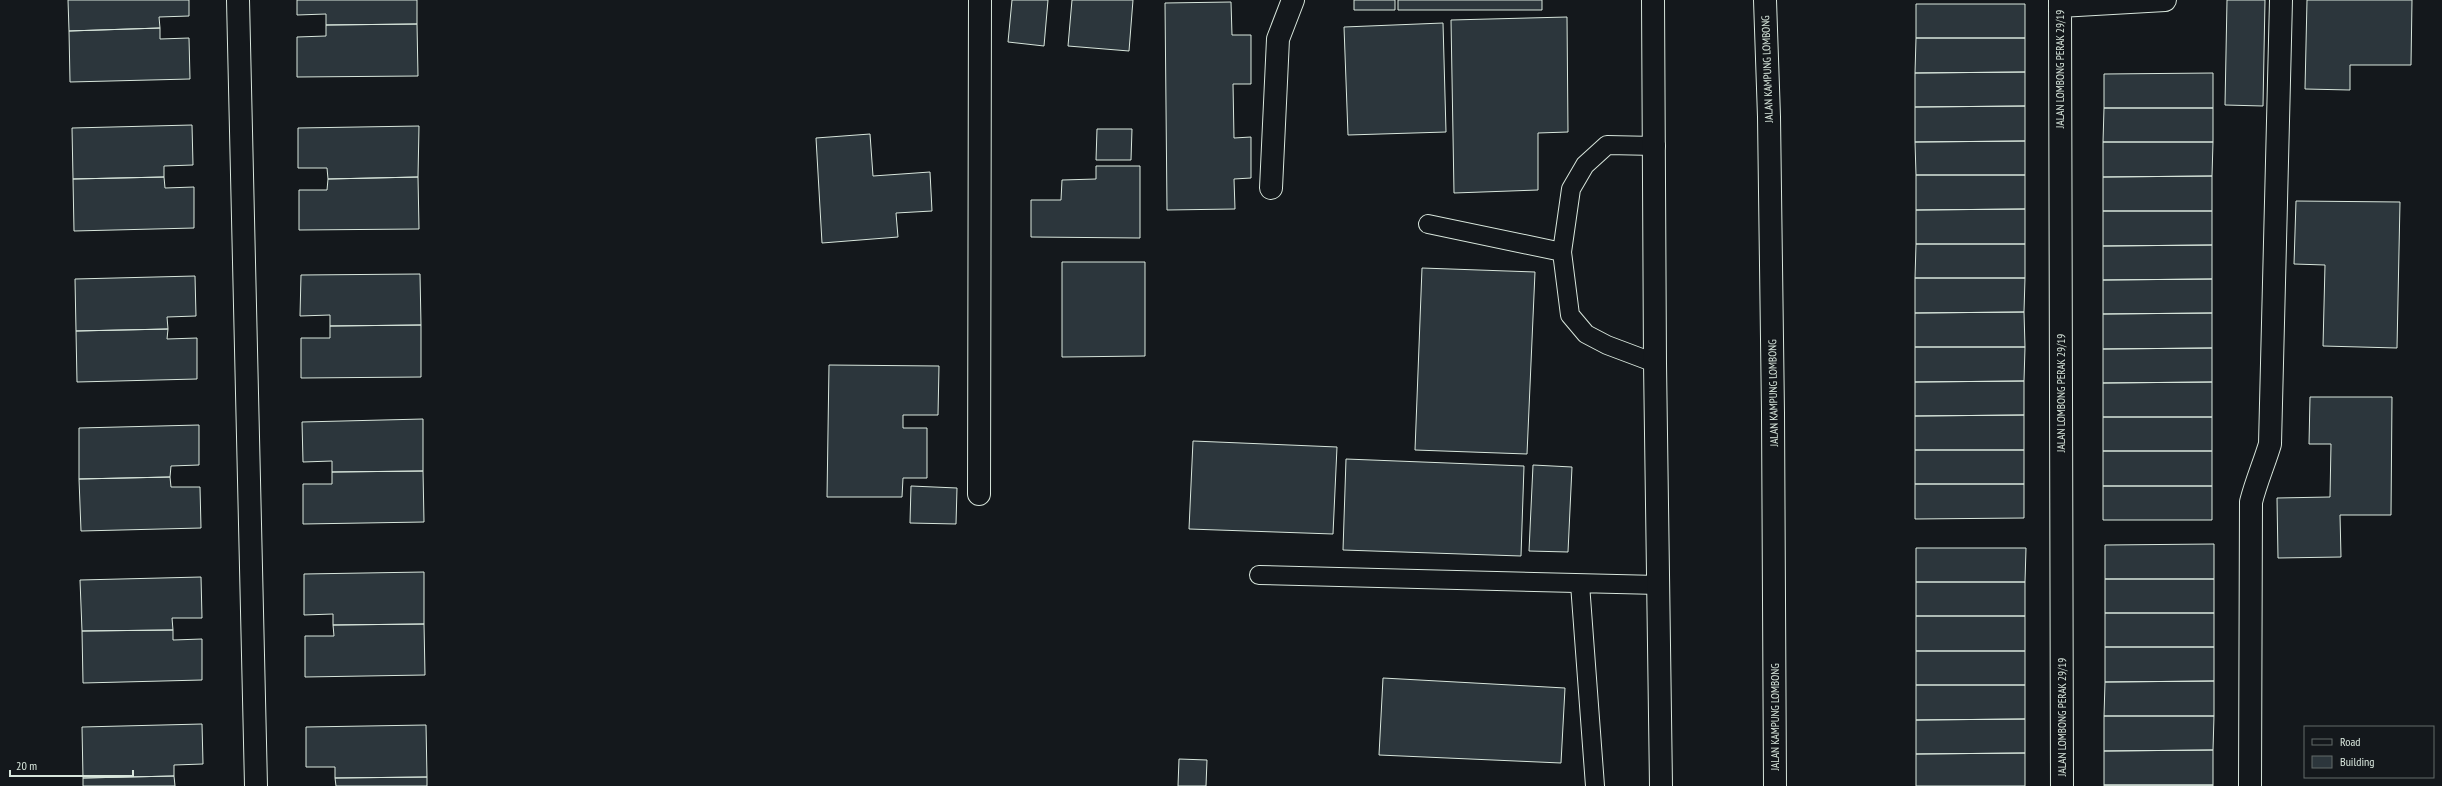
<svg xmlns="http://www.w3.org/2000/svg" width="2442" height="786" viewBox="0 0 2442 786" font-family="'PT Sans Narrow',sans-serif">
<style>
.building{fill:#2c363c;stroke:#d8e6dc}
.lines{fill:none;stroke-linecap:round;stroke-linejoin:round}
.lane-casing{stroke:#d8e6dc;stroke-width:20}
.street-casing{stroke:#d8e6dc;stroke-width:24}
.secondary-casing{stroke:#d8e6dc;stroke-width:24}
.lane{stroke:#14181c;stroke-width:18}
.street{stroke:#14181c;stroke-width:22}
.secondary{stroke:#14181c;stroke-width:22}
.labels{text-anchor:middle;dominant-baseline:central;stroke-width:3;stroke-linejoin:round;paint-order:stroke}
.street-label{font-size:11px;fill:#d8e6dc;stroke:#14181c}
</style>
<rect width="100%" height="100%" fill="#14181c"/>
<path class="building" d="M68 0H189V16L159 17 160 28 69 31Z
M297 0H417V24L326 25V14L297 15Z
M1012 0H1048L1044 46 1008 42Z
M1072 0H1133L1129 51 1068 46Z
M1354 0H1395V10H1354Z
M1398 0H1542V10H1398Z
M2227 0H2265L2263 106 2225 105Z
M2307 0H2412L2411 65H2350V90L2305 89Z
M1231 2 1232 35H1251V84H1233L1234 138 1251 137V178L1234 179 1235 209 1167 210 1165 3Z
M1916 4H2025V38H1916Z
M1567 17 1568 132 1538 133V190L1454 193 1451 20Z
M1443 23 1446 132 1348 135 1344 27Z
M417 24 418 76 297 77V37L326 36V25Z
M160 28V39L189 38 190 79 70 82 69 31Z
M1916 38H2025V72L1915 73Z
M2025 72V106L1915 107V73Z
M2213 73V108H2104V74Z
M2025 106V141L1915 142V107Z
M2104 108H2213V142H2103Z
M192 125 193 165 164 166V177L73 179 72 128Z
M419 126 418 177 328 179 327 168H298V128Z
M1097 129H1132L1131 160H1096Z
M870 134 873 176 930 172 932 211 896 213 898 237 822 243 816 138Z
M2025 141V175H1916L1915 142Z
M2103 142H2213L2212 176 2103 177Z
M1096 166H1140V238L1031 237V200H1061L1062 180 1096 179Z
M1916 175H2025V209L1916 210Z
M2212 176V211H2103V177Z
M164 177 165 188 194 187V228L74 231 73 179Z
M418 177 419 229 299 230V190H327L328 179Z
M2296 201 2400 202 2397 348 2323 346 2325 265 2294 264Z
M2025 209V244H1916V210Z
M2103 211H2212V245L2103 246Z
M1916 244H2025V278H1915Z
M2212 245V279L2103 280V246Z
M1062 262H1145V356L1062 357Z
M1422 268 1535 272 1527 454 1415 450Z
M420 274 421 325 330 326V315L300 316 301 275Z
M195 276 196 316 167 317 168 329 76 331 75 279Z
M1915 278H2025L2024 312 1915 313Z
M2212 279V313L2103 314V280Z
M2024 312 2025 347H1915V313Z
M2212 313V348L2103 349V314Z
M421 325V377L301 378V338H330V326Z
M168 329 167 339 197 338V379L77 382 76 331Z
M1915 347H2025L2024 381 1915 382Z
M2212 348V382L2103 383V349Z
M829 365 939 366 938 415H903V428H927V478H903L902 497H827Z
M2024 381V415L1915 416V382Z
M2212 382V417H2103V383Z
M2310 397H2392L2391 515H2340L2341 557 2278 558 2277 498 2330 497 2331 444H2309Z
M2024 415V450H1915V416Z
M2103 417H2212V451H2103Z
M423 419V471L332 472V461L303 462 302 422Z
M199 425V465L171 466 170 477 79 479V428Z
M1193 441 1337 447 1333 534 1189 529Z
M1915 450H2024V484H1915Z
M2103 451H2212V486H2103Z
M1346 459 1524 466 1521 556 1343 550Z
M1533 465 1572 467 1568 552 1529 551Z
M423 471 424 522 303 524V484H332V472Z
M170 477 171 487H200L201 528 81 531 79 479Z
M1915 484H2024V518L1915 519Z
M911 486 957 488 956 524 910 523Z
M2103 486H2212V520H2103Z
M2214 544V579H2105V545Z
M1916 548H2026L2025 582H1916Z
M424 572V624L333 625V614L304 615V574Z
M201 577 202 618H172L173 630 82 631 80 580Z
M2105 579H2214V613H2105Z
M1916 582H2025V616H1916Z
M2105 613H2214V647H2105Z
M1916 616H2025V651H1916Z
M424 624 425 675 305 677V636H334L333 625Z
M173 630V640L202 639V680L83 683 82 631Z
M2105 647H2214V681L2105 682Z
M1916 651H2025V685H1916Z
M1383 678 1565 688 1561 763 1379 755Z
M2214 681V716H2104L2105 682Z
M1916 685H2025V719L1916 720Z
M2104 716H2214L2213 750 2104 751Z
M2025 719V753L1916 754V720Z
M202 724 203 764 174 765V776L83 778 82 727Z
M426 725 427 777 335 778V767H306V727Z
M2213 750V785H2104V751Z
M2025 753V786H1916V754Z
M1179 759 1207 760 1206 786H1178Z
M174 776 175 786H83V778Z
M427 777V786H336L335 778Z
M2104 785H2213V786H2104Z"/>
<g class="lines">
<defs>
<path id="lane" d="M1428 224 1562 252
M1655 363 1607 345 1586 334 1570 315 1562 252 1571 189 1585 165 1607 145 1656 146
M1259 575 1658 585
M1580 584 1595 786"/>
<path id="street" d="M238 0 256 786
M2060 0 2062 786
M2060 6 2165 0
M1271 188 1278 39 1293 0
M979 494 980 0
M2250 786 2251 502C2256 482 2264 464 2270 444L2281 0"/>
<path id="secondary" d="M1653 0 1655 363 1661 786
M1765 0 1769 117 1773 413 1775 786"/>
</defs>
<use href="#lane" class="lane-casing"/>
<use href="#street" class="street-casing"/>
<use href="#secondary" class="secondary-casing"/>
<use href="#lane" class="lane"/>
<use href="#street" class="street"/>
<use href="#secondary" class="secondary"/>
</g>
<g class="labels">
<g class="street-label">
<text transform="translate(1767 69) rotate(-92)">JALAN KAMPUNG LOMBONG</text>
<text transform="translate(2060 69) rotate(-90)">JALAN LOMBONG PERAK 29/19</text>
<text transform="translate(1773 393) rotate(-91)">JALAN KAMPUNG LOMBONG</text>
<text transform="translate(2061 393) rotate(-90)">JALAN LOMBONG PERAK 29/19</text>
<text transform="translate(1775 717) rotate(-90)">JALAN KAMPUNG LOMBONG</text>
<text transform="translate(2062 717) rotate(-90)">JALAN LOMBONG PERAK 29/19</text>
</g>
</g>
<rect x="2304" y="726" width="130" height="52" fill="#14181c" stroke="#626a69"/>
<rect x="2312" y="739" width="20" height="6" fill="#14181c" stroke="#626a69"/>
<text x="2340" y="746" font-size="12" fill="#d8e6dc">Road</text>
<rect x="2312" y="756" width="20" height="12" fill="#2c363c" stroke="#626a69"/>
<text x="2340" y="766" font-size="12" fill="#d8e6dc">Building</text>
<path d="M10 770v6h123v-6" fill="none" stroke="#d8e6dc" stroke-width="2"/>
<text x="16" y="770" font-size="12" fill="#d8e6dc" stroke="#14181c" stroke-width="3" paint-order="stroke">20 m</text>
</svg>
